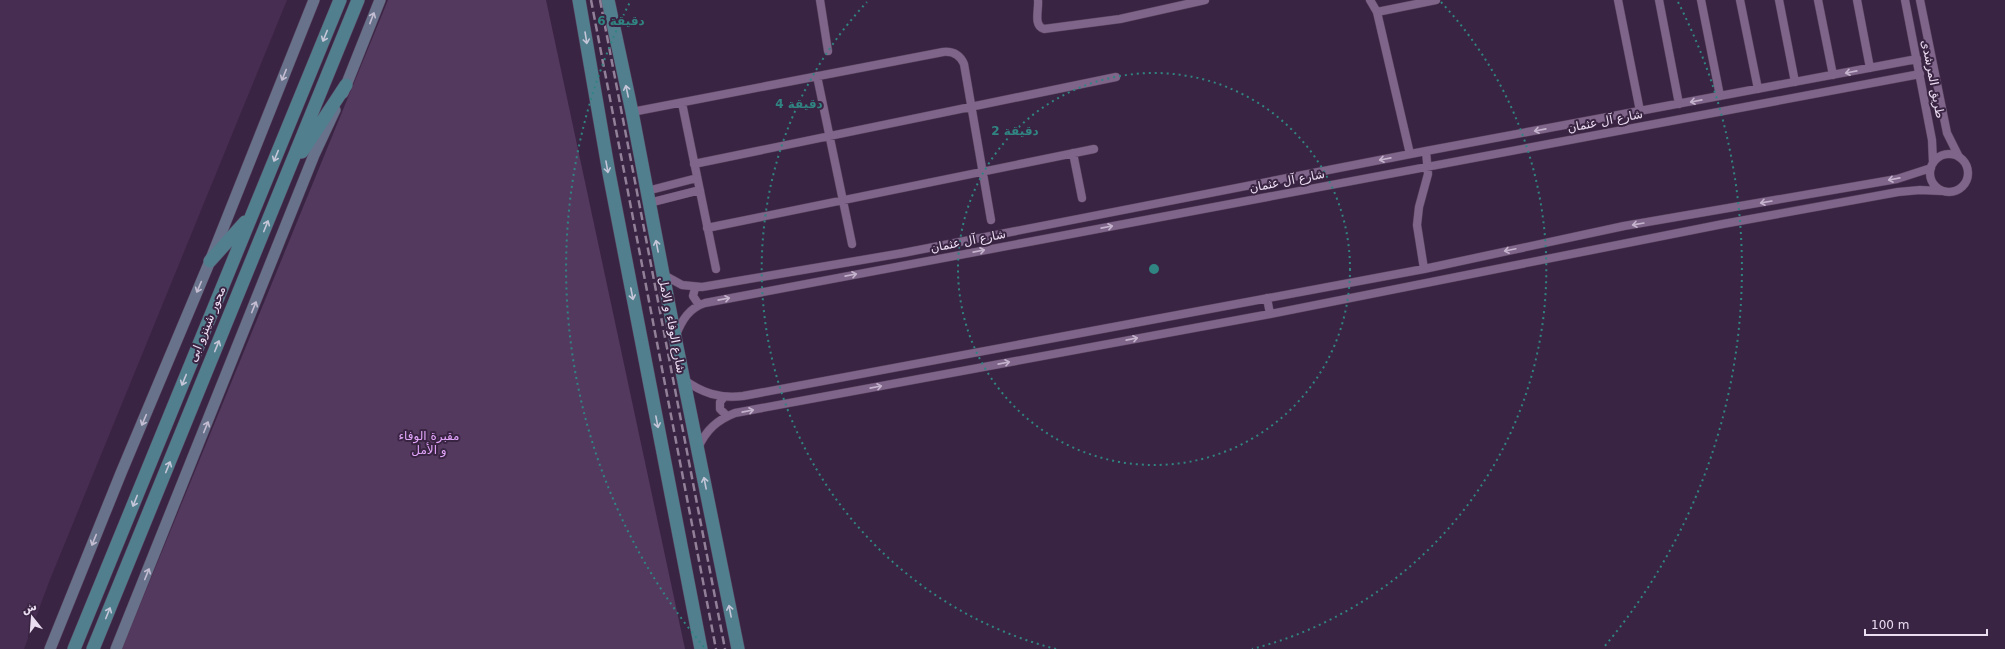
<svg xmlns="http://www.w3.org/2000/svg" width="2005" height="649" viewBox="0 0 2005 649" font-family="'DejaVu Sans','Noto Naskh Arabic',sans-serif">
<style>
.built{fill:#462d51}
.green{fill:#54395f}
.lines{fill:none;stroke-linecap:round;stroke-linejoin:round}
.street-casing{stroke:#56425d;stroke-width:9}
.secondary-casing{stroke:#56425d;stroke-width:12}
.primary-casing{stroke:#56425d;stroke-width:14}
.street{stroke:#7e6589;stroke-width:8}
.secondary{stroke:#68728b;stroke-width:11}
.primary{stroke:#527f8e;stroke-width:13}
.rail{stroke:#928099;stroke-width:2.5;stroke-dasharray:8 4;stroke-linecap:butt}
.oneway{stroke:#c4bdd2}
.oneway2{stroke:#c5c6d8}
.oneway3{stroke:#c5b3cd}
.ring{fill:none;stroke:#308582;stroke-width:2;stroke-dasharray:2 4}
.labels{text-anchor:middle;dominant-baseline:central;stroke-width:4;stroke-linejoin:round;paint-order:stroke}
.street-label{font-size:12px;fill:#ebddf1;stroke:#3a2443}
.park-label{font-size:12px;fill:#e2a6fb;stroke:#3a2443}
.centre{fill:#308582;stroke:#3a2443;stroke-width:2}
.ring-label{font-size:12px;text-anchor:middle;font-weight:bold;fill:#308582;stroke:#3a2443;stroke-width:4;stroke-linejoin:round;paint-order:stroke}
</style>
<rect width="100%" height="100%" fill="#3a2443"/>
<path class="built" d="M0 0H287L49 582 24 649H0Z"/>
<path class="green" d="M388 0H546L685 649H122Z"/>
<g class="lines">
<defs>
<path id="street" d="M820 0 828 51
M1038 0C1039 10 1033 26 1044 29L1120 19 1205 0
M1370 0 1377 12 1410 154
M1618 0 1640 111
M1659 0 1679 104
M1701 0 1720 96
M1740 0 1758 89
M1779 0 1795 82
M1818 0 1833 75
M1857 0 1870 68
M1905 0 1932 140 1933 163
M1920 0 1947 133 1959 157
M1377 12 1436 0
M817 76 852 244
M682 103 716 269
M632 112 943 52C953 51 960 55 964 64L991 220
M1073 153 1082 198
M1930 173a19 19 0 1 1 38 0a19 19 0 1 1-38 0Z
M694 164 1116 77
M647 191 697 178
M649 203 700 190
M707 228 1094 149
M1424 269 1417 225 1419 207 1428 174 1426 151
M662 274 682 285 702 287 903 253 1426 151 1917 59
M695 288 693 296 699 305
M1267 298 1270 314
M676 335C682 320 689 308 705 303L1920 74
M683 379C702 393 720 399 743 396L1424 269 1624 226 1897 179 1931 168
M724 397 720 402V409L727 416
M698 448C706 430 717 420 735 413L1270 314 1723 224 1898 192 1920 190 1942 191"/>
<path id="secondary" d="M343 93 380 0
M50 649 121 473 210 261 314 0
M116 649 314 155 335 110"/>
<path id="primary" d="M579 0 609 173 701 649
M608 0 632 112 675 337 738 649
M302 152 346 85
M210 261 245 222
M74 649 340 0
M93 649 358 0"/>
</defs>
<use href="#street" class="street-casing"/>
<use href="#secondary" class="secondary-casing"/>
<use href="#primary" class="primary-casing"/>
<use href="#street" class="street"/>
<use href="#secondary" class="secondary"/>
<use href="#primary" class="primary"/>
<path class="rail" d="M591 0 716 649
M600 0 725 649"/>
</g>
<defs><path id="oneway-shaft" d="M-6 0H5M1.5-3L5.5 0L1.5 3" fill="none" stroke-width="1.6" stroke-linecap="round" stroke-linejoin="round"/></defs>
<g class="oneway">
<use href="#oneway-shaft" transform="translate(372 18) rotate(-69)"/>
<use href="#oneway-shaft" transform="translate(284 75) rotate(112)"/>
<use href="#oneway-shaft" transform="translate(199 287) rotate(113)"/>
<use href="#oneway-shaft" transform="translate(254 307) rotate(-68)"/>
<use href="#oneway-shaft" transform="translate(144 420) rotate(113)"/>
<use href="#oneway-shaft" transform="translate(206 427) rotate(-68)"/>
<use href="#oneway-shaft" transform="translate(94 540) rotate(112)"/>
<use href="#oneway-shaft" transform="translate(147 574) rotate(-68)"/>
</g>
<g class="oneway2">
<use href="#oneway-shaft" transform="translate(325 36) rotate(112)"/>
<use href="#oneway-shaft" transform="translate(586 38) rotate(81)"/>
<use href="#oneway-shaft" transform="translate(627 91) rotate(-102)"/>
<use href="#oneway-shaft" transform="translate(276 156) rotate(112)"/>
<use href="#oneway-shaft" transform="translate(607 167) rotate(80)"/>
<use href="#oneway-shaft" transform="translate(266 226) rotate(-68)"/>
<use href="#oneway-shaft" transform="translate(657 246) rotate(-101)"/>
<use href="#oneway-shaft" transform="translate(632 294) rotate(79)"/>
<use href="#oneway-shaft" transform="translate(217 346) rotate(-68)"/>
<use href="#oneway-shaft" transform="translate(184 380) rotate(112)"/>
<use href="#oneway-shaft" transform="translate(657 422) rotate(79)"/>
<use href="#oneway-shaft" transform="translate(168 467) rotate(-68)"/>
<use href="#oneway-shaft" transform="translate(705 483) rotate(-101)"/>
<use href="#oneway-shaft" transform="translate(135 501) rotate(112)"/>
<use href="#oneway-shaft" transform="translate(730 611) rotate(-101)"/>
<use href="#oneway-shaft" transform="translate(108 613) rotate(-68)"/>
</g>
<g class="oneway3">
<use href="#oneway-shaft" transform="translate(1851 72) rotate(169)"/>
<use href="#oneway-shaft" transform="translate(1696 101) rotate(169)"/>
<use href="#oneway-shaft" transform="translate(1540 130) rotate(169)"/>
<use href="#oneway-shaft" transform="translate(1385 159) rotate(169)"/>
<use href="#oneway-shaft" transform="translate(1894 179) rotate(169)"/>
<use href="#oneway-shaft" transform="translate(1766 202) rotate(170)"/>
<use href="#oneway-shaft" transform="translate(1638 224) rotate(170)"/>
<use href="#oneway-shaft" transform="translate(1107 227) rotate(-11)"/>
<use href="#oneway-shaft" transform="translate(1510 250) rotate(168)"/>
<use href="#oneway-shaft" transform="translate(979 251) rotate(-11)"/>
<use href="#oneway-shaft" transform="translate(851 275) rotate(-11)"/>
<use href="#oneway-shaft" transform="translate(724 299) rotate(-11)"/>
<use href="#oneway-shaft" transform="translate(1132 339) rotate(-11)"/>
<use href="#oneway-shaft" transform="translate(1004 363) rotate(-11)"/>
<use href="#oneway-shaft" transform="translate(876 387) rotate(-11)"/>
<use href="#oneway-shaft" transform="translate(748 411) rotate(-11)"/>
</g>
<g class="ring">
<circle cx="1154" cy="269" r="196"/>
<path d="M1056 649A392 392 0 0 1 867 2M1441 2A392 392 0 0 1 1252 649"/>
<path d="M704 647A588 588 0 0 1 630 2M1678 2A588 588 0 0 1 1604 647"/>
</g>
<g class="labels">
<g class="street-label">
<text transform="translate(1933 79) rotate(79)">طريق المرشدى</text>
<text transform="translate(1605 121) rotate(-11)">شارع آل عثمان</text>
<text transform="translate(1287 181) rotate(-11)">شارع آل عثمان</text>
<text transform="translate(968 241) rotate(-11)">شارع آل عثمان</text>
<text transform="translate(207 324) rotate(-68)">محور شينزو ابى</text>
<text transform="translate(672 325) rotate(79)">شارع الوفاء و الامل</text>
</g>
<g class="park-label">
<text x="429" y="436">مقبرة الوفاء<tspan x="429" dy="14">و الأمل</tspan></text>
</g>
</g>
<circle cx="1154" cy="269" r="6" class="centre"/>
<g class="ring-label">
<text x="621" y="25">6 دقيقة</text>
<text x="799" y="108">4 دقيقة</text>
<text x="1015" y="135">2 دقيقة</text>
</g>
<g transform="translate(32 617) rotate(343)" stroke="#3a2443" stroke-width="3" paint-order="stroke">
<path d="M0-3L7 15L0 10L-7 15Z" fill="#ebddf1"/>
<text y="-6" font-size="11" font-weight="bold" text-anchor="middle" fill="#ebddf1">ش</text>
</g>
<path d="M1865 629v6h122v-6" fill="none" stroke="#ebddf1" stroke-width="2"/>
<text x="1871" y="629" font-size="12" fill="#ebddf1" stroke="#3a2443" stroke-width="3" paint-order="stroke">100 m</text>
</svg>
